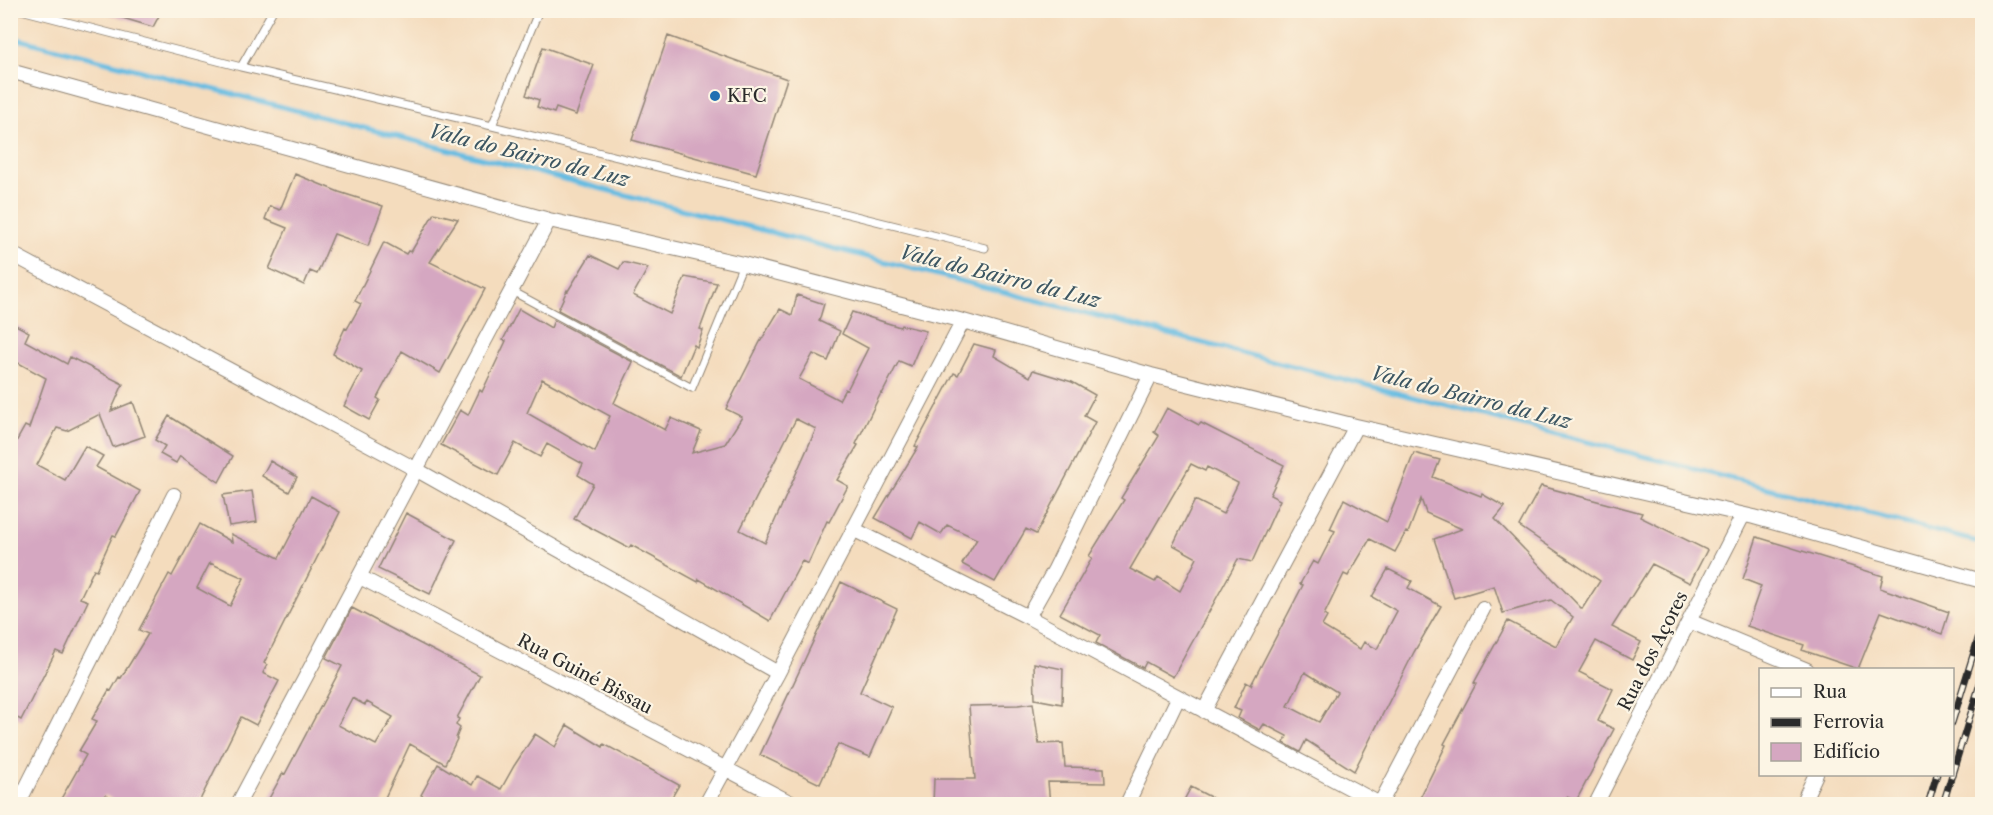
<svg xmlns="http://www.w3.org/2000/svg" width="1993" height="815" viewBox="0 0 1993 815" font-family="'Libre Caslon Text',serif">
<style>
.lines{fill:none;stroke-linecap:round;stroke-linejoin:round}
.stream{stroke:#65bce2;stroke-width:5}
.building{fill:#d5a7c1;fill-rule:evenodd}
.lane-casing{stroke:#908474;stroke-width:9}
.street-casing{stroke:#908474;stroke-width:16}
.lane{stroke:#fff;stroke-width:7}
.street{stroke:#fff;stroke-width:14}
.rail-casing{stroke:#2b2b2b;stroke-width:7}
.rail{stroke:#fcf5e5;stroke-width:4.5;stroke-dasharray:14;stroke-linecap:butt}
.poi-dot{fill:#1f6fb2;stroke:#fcf5e5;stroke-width:2}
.labels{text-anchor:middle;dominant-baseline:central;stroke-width:4.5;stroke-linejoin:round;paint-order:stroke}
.poi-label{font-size:18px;fill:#2b2b2b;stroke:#fcf5e5;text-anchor:start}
.street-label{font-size:18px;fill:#2b2b2b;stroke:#fcf5e5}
.water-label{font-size:20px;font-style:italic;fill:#3c5662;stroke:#fcf5e5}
</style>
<rect width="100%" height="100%" fill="#fcf5e5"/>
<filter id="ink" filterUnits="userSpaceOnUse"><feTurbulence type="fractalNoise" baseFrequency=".0167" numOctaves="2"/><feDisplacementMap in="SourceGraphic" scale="12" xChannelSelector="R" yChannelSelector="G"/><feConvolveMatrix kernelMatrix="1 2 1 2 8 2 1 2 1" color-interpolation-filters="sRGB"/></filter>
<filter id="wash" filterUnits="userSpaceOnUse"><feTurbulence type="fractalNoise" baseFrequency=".008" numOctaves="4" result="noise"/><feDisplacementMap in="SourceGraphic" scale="24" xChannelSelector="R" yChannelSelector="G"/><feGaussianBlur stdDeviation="1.35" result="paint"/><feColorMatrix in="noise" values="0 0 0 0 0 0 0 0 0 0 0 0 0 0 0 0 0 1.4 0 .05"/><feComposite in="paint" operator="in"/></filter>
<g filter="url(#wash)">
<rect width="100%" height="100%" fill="#f4dcbd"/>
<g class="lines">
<path class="stream" d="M10 37 1982 543"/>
</g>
<g id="blocks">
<path class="building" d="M109 10H162L153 27 109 14Z
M668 36 787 79 756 174 632 140Z
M543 47 594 65 576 115 556 108 554 113 537 107 539 100 526 95Z
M295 174 339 192 383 206 368 246 334 234 317 274 310 271 304 285 269 269 287 228 265 219 270 206 280 210Z
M434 213 458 219 430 262 485 289 440 373 402 351 377 398 380 400 369 420 344 406 362 371 333 354 345 328 347 329 361 304 355 301 384 242 406 254 408 251 411 252Z
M590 255 619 269 623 262 648 268 633 295 670 314 685 277 717 283 700 329 703 330 697 347 694 345 681 376 558 310 567 290 568 291Z
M797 295 824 304 819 321 840 331 828 361 813 354 799 379 839 400 845 389 847 390 868 348 842 334 852 312 900 327 901 325 926 331 911 366 899 361 882 394 881 393 856 444 858 445 837 480 848 486 829 522 827 521 808 564 802 561 770 621 699 579 698 582 631 545 629 548 574 519 593 484 578 475 583 464 547 444 540 457 515 443 498 475 441 445 460 410 468 415 480 390 482 392 506 341 503 340 519 309 551 328 554 320 633 362 614 403 665 430 671 418 701 431 692 453 725 444 742 417 726 409 760 342 780 309 792 315ZM542 379 610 416 595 452 527 413ZM796 419 816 429 765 543 740 530Z
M10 322 29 332 25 341 67 364 70 357 123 384 111 411 133 402 145 436 113 447 100 414 67 431 57 428 37 465 65 480 85 446 103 456 96 467 140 491 116 536 113 535 97 570 94 569 80 598 88 601 63 654 56 651 21 720 10 714V453L25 426 29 428 46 378 15 361 10 370Z
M974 344 996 350 994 356 1030 377 1033 370 1072 382 1095 395 1084 416 1095 422 1036 534 1026 529 995 582 962 564 977 539 947 525 941 534 920 522 912 538 875 518 918 447 915 446 954 373 958 375Z
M1167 408 1199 425 1201 423 1284 465 1270 495 1280 500 1252 562 1238 559 1173 677 1146 662 1143 668 1096 643 1100 635 1060 614 1092 558 1089 556 1124 500 1121 498 1159 436 1154 432ZM1191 464 1205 471 1207 467 1238 483 1223 514 1195 500 1173 545 1197 558 1180 591 1158 577 1155 582 1130 569Z
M169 416 233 456 219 482 180 456 176 463 160 454 165 446 155 440Z
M1414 453 1440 460 1433 477 1481 496 1482 494 1505 507 1495 519 1582 609 1600 581 1519 526 1541 486 1642 513 1640 517 1707 550 1690 583 1652 564 1612 627 1641 642 1632 660 1596 641 1579 672 1613 689 1598 721 1614 729 1576 801 1567 797 1563 804H1417L1446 745 1444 744 1476 684 1474 683 1508 621 1556 646 1573 617 1551 600 1503 613 1494 586 1454 598 1434 539 1462 529 1426 513 1421 499 1408 533 1406 532 1395 552 1370 539 1348 576 1344 574 1324 615 1327 617 1322 626 1360 649 1364 642 1377 649 1397 611 1372 597 1388 569 1412 581 1408 588 1441 606 1414 652 1354 771 1306 740 1300 752 1284 743 1287 736 1264 724 1260 730 1238 718 1241 711 1234 708 1246 682 1251 685 1303 585 1300 584 1313 561 1318 564 1335 531 1330 529 1344 499 1387 522ZM1305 672 1337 692 1319 722 1288 706Z
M270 461 297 477 289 492 262 476Z
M252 491 257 522 229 526 223 495Z
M311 496 340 512 264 663 267 665 263 673 279 681 256 725 241 717 198 804H120L105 795 99 804H58L86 755 79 751 97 721 92 719 109 690 111 691 119 677 121 678 148 634 139 630 169 574 172 576 200 524 232 542 231 534 279 558ZM210 563 244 578 230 606 197 588Z
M406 513 456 540 430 594 378 569Z
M1757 537 1883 576 1880 588 1949 612 1942 634 1881 612 1858 669 1802 650 1804 645 1747 626 1761 586 1743 579Z
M841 582 897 609 860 692 892 707 870 757 838 744 820 784 760 755Z
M352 608 480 675 457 718 459 719 456 725 460 728 456 738 457 739 445 764 410 744 382 804H266L283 773 285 774 342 666 326 658ZM352 698 365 705 367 702 393 717 376 745 338 725Z
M1034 663 1063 669 1062 704 1035 699Z
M1033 703 1039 744 1063 743 1065 767 1104 768 1105 783 1048 782 1050 804H933L934 779H975L969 706 1018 705Z
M567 725 603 747 604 744 679 785 668 804H438L421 795 438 764 472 785 477 776 501 789 514 766 535 734 555 747Z
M1191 787 1224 804H1182Z"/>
</g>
</g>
<g filter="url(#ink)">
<use href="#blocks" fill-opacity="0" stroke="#908474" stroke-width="1.5"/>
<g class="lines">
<defs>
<path id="lane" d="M21 10 241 67 492 126 985 248
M241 67 273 10
M492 126 539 10
M512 291 692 388 743 264"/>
<path id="street" d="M10 71 549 220 743 264 963 321 1151 375 1356 426 1754 517 1982 581
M10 253 417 470 778 673
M853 529 1028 617 1380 804
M360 577 793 804
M1028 617 1054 571 1151 375
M1689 621 1807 670
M1204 711 1356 426
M18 804 174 495
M238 804 549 220
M706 804 778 673 963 321
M1127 804 1178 698
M1380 804 1483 609
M1596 804 1743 515
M1802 804 1816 774"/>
</defs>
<use href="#lane" class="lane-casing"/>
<use href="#street" class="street-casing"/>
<use href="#lane" class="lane"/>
<use href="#street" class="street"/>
<defs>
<path id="rail" d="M1952 723 1982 626
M1928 804 1937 774
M1943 804 1982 677"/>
</defs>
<use href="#rail" class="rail-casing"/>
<use href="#rail" class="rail"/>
</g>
</g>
<circle class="poi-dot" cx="715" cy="96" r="6"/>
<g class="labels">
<g class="poi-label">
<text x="727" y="96">KFC</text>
</g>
<g class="street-label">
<text transform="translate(1653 651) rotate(-63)">Rua dos Açores</text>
<text transform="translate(585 674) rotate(28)">Rua Guiné Bissau</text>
</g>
<g class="water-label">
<text transform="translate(529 155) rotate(14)">Vala do Bairro da Luz</text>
<text transform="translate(1000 276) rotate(14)">Vala do Bairro da Luz</text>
<text transform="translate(1471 397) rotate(14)">Vala do Bairro da Luz</text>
</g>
</g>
<rect width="1993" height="815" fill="none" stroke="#fcf5e5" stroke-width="36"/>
<rect x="1759" y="668" width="195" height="108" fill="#fcf5e5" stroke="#a8a49b" stroke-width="1.5"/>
<rect x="1771" y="688" width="30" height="9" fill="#ffffff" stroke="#a8a49b" stroke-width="1.5"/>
<text x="1813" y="698" font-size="18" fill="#2b2b2b">Rua</text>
<rect x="1771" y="718" width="30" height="9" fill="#2b2b2b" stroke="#a8a49b" stroke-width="1.5"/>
<text x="1813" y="728" font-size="18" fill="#2b2b2b">Ferrovia</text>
<rect x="1771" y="743" width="30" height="18" fill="#d5a7c1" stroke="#a8a49b" stroke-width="1.5"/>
<text x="1813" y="758" font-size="18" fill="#2b2b2b">Edifício</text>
</svg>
